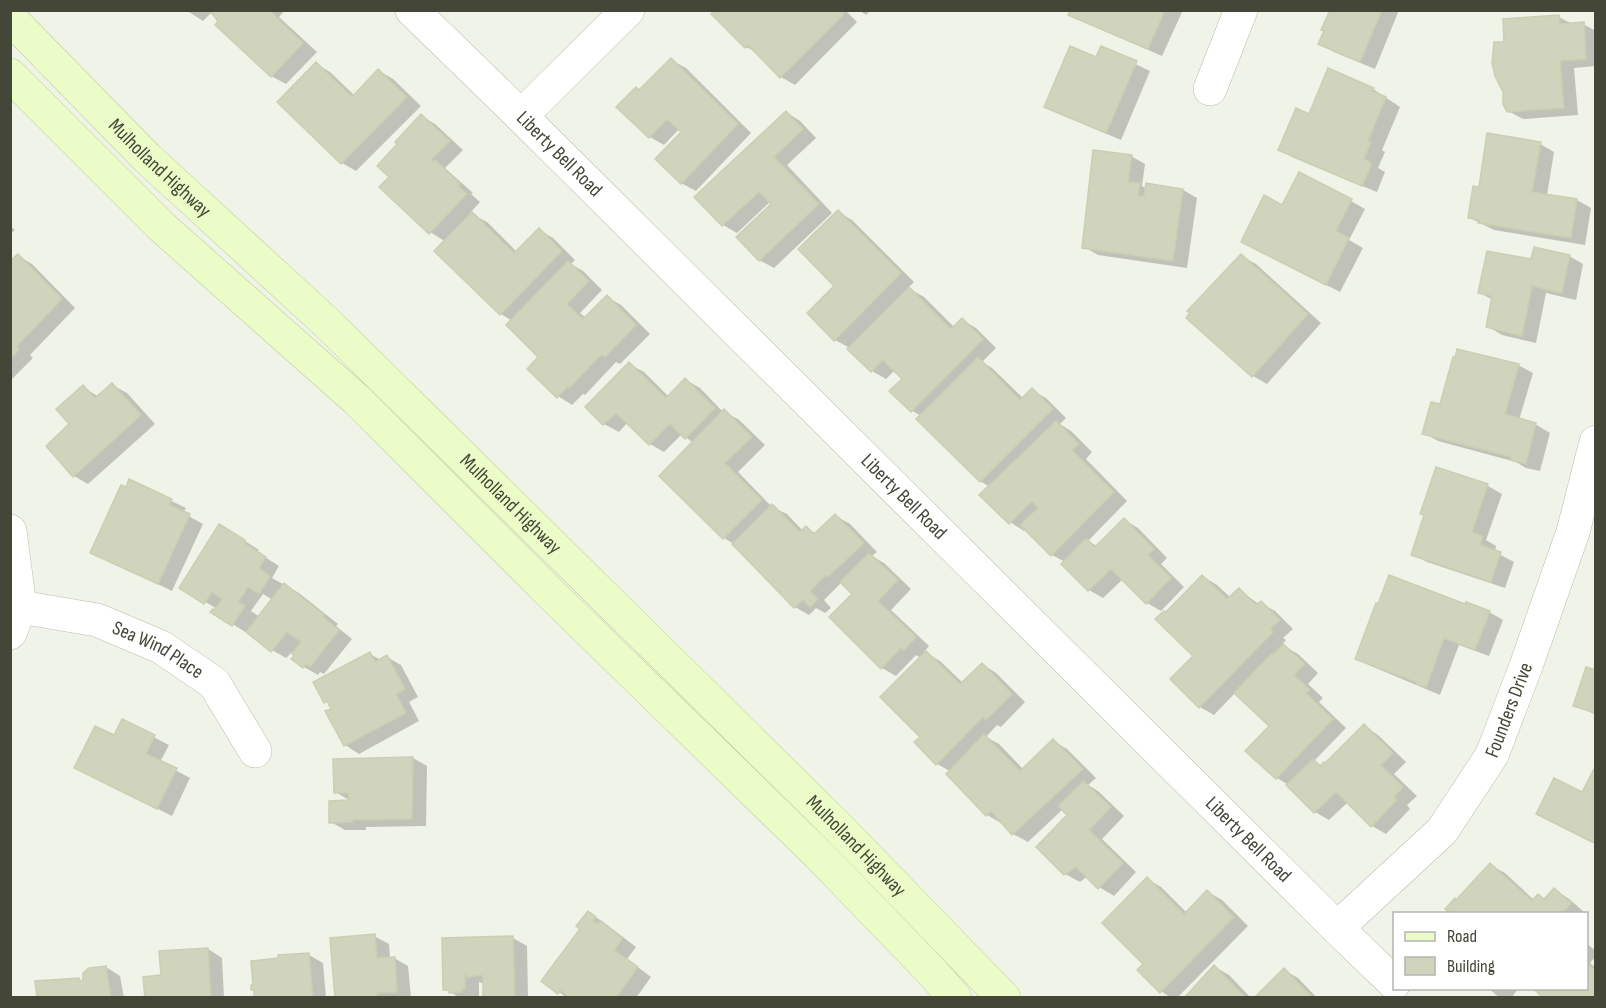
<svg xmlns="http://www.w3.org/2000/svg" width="1606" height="1008" viewBox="0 0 1606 1008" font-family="'Sofia Sans Condensed',sans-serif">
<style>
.shadow{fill:#0003;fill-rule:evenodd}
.building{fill:#d1d4bd;stroke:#cacfb1;stroke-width:1.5}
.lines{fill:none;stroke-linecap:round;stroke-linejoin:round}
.minor-casing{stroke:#babeab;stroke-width:34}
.secondary-casing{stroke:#bece97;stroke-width:34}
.minor{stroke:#fff;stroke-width:33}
.secondary{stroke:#ecfcc8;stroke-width:33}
.labels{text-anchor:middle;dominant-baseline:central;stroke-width:4.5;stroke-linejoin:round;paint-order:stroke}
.street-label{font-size:20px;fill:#444637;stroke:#fff}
</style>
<rect width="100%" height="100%" fill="#f0f3e8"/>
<path class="shadow" d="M186 10H285L279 17 317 52 286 84 271 76 211 13 203 21Z
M716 10H845L857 22 795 85 781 77 758 53 746 47Z
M859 10H871L866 15Z
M1072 10H1183L1162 56 1084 22 1070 14Z
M1331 10H1399L1375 69 1334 52 1320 44Z
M1559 17 1572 24H1583L1596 31V66L1574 68 1578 115 1523 119 1508 111 1505 43Z
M1102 48 1150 71 1121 140 1060 114 1046 106 1097 59Z
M671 60 686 68 751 133 696 191 681 183 684 132 680 128 664 145 650 137 636 88 640 91Z
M316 64 330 72 355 96 379 71 393 79 421 106 356 171 342 163Z
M1373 89 1400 107 1382 150 1385 152 1378 168 1385 172 1377 192 1294 158 1280 150 1310 116Z
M786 112 800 121 816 138 787 165 832 213 774 268 759 260 773 204 771 201 737 233 723 225Z
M421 116 435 124 463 150 445 168 473 193 471 194 480 202 470 213 487 222 517 252 539 230 553 238 575 260 571 264 583 271 602 290 580 313 586 318 607 297 621 305 650 334 620 364 616 362 585 395 583 394 572 405 558 396 541 357 512 321 501 314 446 242 430 232 391 177Z
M1540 144 1554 152 1547 195 1577 200 1591 208 1585 245 1494 230 1470 218 1480 188Z
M1131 156 1145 164 1142 186 1147 189 1183 190 1197 198 1187 268 1098 255 1084 247Z
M1351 201 1365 209 1349 240 1363 248 1340 292 1257 249 1283 207Z
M838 212 852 220 914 282 908 288 924 297 955 328 962 320 976 328 996 348 982 362 992 368 1024 399 1032 390 1046 398 1066 418 1060 424 1071 431 1092 452 1086 459 1127 501 1088 541 1097 546 1124 520 1138 528 1167 558 1161 564 1184 587 1161 611 1147 603 1123 579 1103 598 1089 590 1063 564 1065 562 1052 555 1026 529 1024 531 1010 522 990 487 980 481 921 416 911 410 904 379 895 370 886 379 872 371 850 348 835 340Z
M10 226 15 230 10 234Z
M18 256 32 264 75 308 30 355 33 358 10 381V263Z
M1241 256 1256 264 1321 323 1267 384 1253 376Z
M1569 256 1583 264 1576 300 1546 293 1536 343 1502 335 1487 326 1493 300 1480 293 1533 260Z
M629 364 644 372 669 397 686 380 700 388 723 412 738 419 765 445 738 472 772 507 787 514 803 531 806 528 817 534 836 516 850 524 877 552 872 556 884 563 911 589 891 610 929 646 924 652 940 661 963 683 982 664 996 673 1025 702 1001 727 997 725 986 737 999 744 1023 769 1053 741 1067 749 1096 778 1088 785 1098 791 1124 816 1102 839 1136 872 1114 896 1099 887 1088 876 1080 882 1065 874 1069 815 1063 809 1028 842 1013 834 1002 822 1001 823 987 815 950 771 937 764 916 742 922 737 921 658 916 655 896 676 882 668 855 594 841 583 824 600 831 608 825 613 816 608 809 615 795 607 734 544 724 538 692 442 682 434 664 452 650 444 628 422 619 432 604 424 587 407Z
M1518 365 1533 373 1519 420 1535 424 1550 433 1540 471 1526 468 1516 462 1438 441 1424 433 1442 406Z
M112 385 127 393 155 424 88 484 74 476 71 424 83 387 99 397Z
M1437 468 1488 486 1502 494 1486 540 1496 546 1495 552 1514 562 1505 588 1427 562 1413 554 1426 516Z
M130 481 186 508 183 513 203 524 172 591 92 552Z
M234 534 259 550 257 552 279 566 272 578 299 593 338 624 336 626 352 639 324 674 320 672 318 675 304 667 294 658 296 656 292 652 286 658 272 650 248 632 247 633 213 612 217 609 181 587ZM263 594 273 600 260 617 251 611Z
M1202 576 1217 585 1231 598 1239 590 1259 604 1261 603 1275 611 1293 629 1283 638 1286 640 1282 645 1298 654 1318 673 1308 684 1323 698 1319 702 1346 728 1314 761 1322 766 1364 726 1378 735 1406 762 1394 774 1417 796 1407 805 1410 809 1386 834 1372 826 1348 802 1329 820 1315 812 1287 784 1277 778 1271 726 1235 693 1214 715 1200 707 1195 656 1166 614Z
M1466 606 1489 612 1503 620 1489 656 1459 645 1440 695 1371 666 1357 658Z
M370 654 381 660 387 657 401 665 418 697 409 702 419 721 359 754 345 745 333 709 330 704 325 701Z
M1596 671V715L1575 705Z
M123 721 169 745 160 762 190 778 172 816 76 768 115 737Z
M413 758 427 766 426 826 366 827V830H345L331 822 351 801 335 792Z
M1490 865 1505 873 1534 900 1538 896 1545 900 1554 890 1568 898 1584 912 1453 914 1457 901Z
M1147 879 1161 887 1187 913 1208 892 1222 900 1248 926 1177 998H1171L1161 991 1145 964Z
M588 913 602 921 636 947 627 959 651 977 636 998H567L559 992Z
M374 936 389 944 390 958H394L408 966 411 998H337Z
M513 938 527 946 528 998H485V984L479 982V996L476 998 459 997 444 989Z
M1586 943 1596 951V956L1590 963 1596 968V998L1586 988Z
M208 949 222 958 224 998H147L163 977Z
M309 955 323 963 326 998H256L255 991Z
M106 967 120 976 124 998H38L79 979 85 983Z
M1215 967 1229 975 1251 998H1186Z
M1284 970 1298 978 1317 998H1256Z
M1488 988H1519L1511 998H1500Z"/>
<path class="building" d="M209 10H269L303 43 271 77 215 25 218 21Z
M714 10H841L844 14 780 78 748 45 745 48 711 14Z
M1070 10H1165L1148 49 1068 15Z
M1330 10H1382L1360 62 1318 44 1324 31 1321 30Z
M1559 15 1560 24 1584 22 1586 59 1560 61 1564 108 1507 112 1503 104V92L1495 76 1492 63 1494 42H1504L1503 19Z
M1070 46 1096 57 1101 46 1137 61 1106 133 1044 107Z
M671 58 738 124 681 184 655 159 681 132 667 119 649 138 616 107 636 87 639 90Z
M316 62 352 97 378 69 407 97 341 164 277 102Z
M1328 68 1374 88 1372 91 1386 97 1368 141 1371 142 1364 159 1372 163 1362 186 1278 150 1296 108 1309 114Z
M786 111 803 129 774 157 819 204 759 261 736 237 771 204 759 192 722 226 694 197Z
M421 114 450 141 431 160 433 162 435 160 460 184 458 186 467 194 429 234 379 187 389 177 377 166 397 144 395 142Z
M1487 133 1541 142 1532 192 1577 199 1571 238 1478 223 1479 220 1468 218 1473 186 1479 187Z
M1093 150 1132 155 1128 182 1140 183 1138 196H1144L1146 183 1183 189 1173 261 1082 248Z
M1299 172 1352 199 1336 231 1349 238 1326 285 1241 242 1264 195 1282 205Z
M838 210 901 273 834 341 807 313 834 286 798 249Z
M472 212 514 253 539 228 562 251 500 315 434 251Z
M1534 247 1570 255 1562 293 1532 286 1522 336 1486 327 1492 296 1478 293 1487 251 1531 259Z
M18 254 62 299 17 346 19 350 10 359V261Z
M1241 254 1308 314 1252 377 1186 318 1190 313 1187 311Z
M568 261 589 281 567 304 583 319 607 295 636 325 605 357 602 354 569 388 568 386 557 398 527 369 538 357 506 325Z
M909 287 951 329 962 318 983 339 911 412 889 391 902 379 883 360 871 372 847 349Z
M1457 349 1519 364 1505 414 1536 423 1526 464 1510 460 1511 457 1422 434 1431 402 1440 404 1453 357 1455 358Z
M978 357 1020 400 1032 388 1053 409 980 482 916 419Z
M629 362 666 398 685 378 715 408 685 439 670 424 649 445 616 413 603 425 585 407Z
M112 383 141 415 73 477 46 446 69 424 56 409 83 385 95 398Z
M724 409 752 437 725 463 762 500 723 539 659 476Z
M1056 421 1079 444 1072 450 1114 492 1051 556 1020 525 1038 508 1032 501 1009 524 979 495Z
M1436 467 1488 484 1472 532 1483 536 1480 545 1501 552 1491 582 1411 555 1424 515 1420 514Z
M129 479 172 499 169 505 190 514 158 584 90 553 121 485 126 487Z
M772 504 800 532 806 526 814 534 835 514 864 543 828 577 826 575 810 591 818 599 810 607 803 600 794 608 732 544Z
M1124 518 1154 549 1148 555 1171 578 1146 604 1111 569 1088 591 1061 564 1086 538 1095 547Z
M219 524 245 540 244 543 266 557 259 568 270 576 259 594 248 587 238 602 245 606 232 626 210 612 213 609 215 610 222 599 212 592 204 604 179 588Z
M869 553 898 580 878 601 916 637 904 650 901 648 881 669 829 617 852 594 840 582Z
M1202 575 1227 599 1239 588 1256 605 1261 601 1280 620 1270 629 1273 632 1199 708 1170 679 1193 656 1155 619 1164 611 1166 612Z
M1389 575 1465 604 1466 602 1490 611 1475 650 1444 638 1426 688 1416 684V682L1355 659 1376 603 1378 604Z
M284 583 324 615 323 617 339 630 310 667 306 664 303 668 291 659 294 656 292 654 301 642 287 632 271 652 246 632Z
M1283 644 1305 664 1294 675 1310 690 1306 693 1333 719 1276 779 1245 751 1269 726 1234 693 1271 654 1273 655Z
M926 651 960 684 982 663 1012 694 986 720 983 717 936 765 914 742 920 737 880 697Z
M370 652 375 662 387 655 405 689 396 694 406 713 344 746 325 711 331 709 327 701 324 703 313 682Z
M1586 667 1596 670V713L1573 706Z
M122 719 155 735 146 754 177 768 157 809 74 768 95 726 114 735Z
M1364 724 1393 753 1381 765 1403 787 1394 797 1397 800 1371 827 1336 792 1314 813 1286 785 1313 759 1320 766 1324 762 1325 763Z
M984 734 1020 771 1053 739 1083 769 1012 835 991 811 986 816 946 774Z
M413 757 412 819 352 820 353 822 329 823V801L348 800 349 793H334L333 759Z
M1596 765V844L1536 814 1554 778 1582 792Z
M1083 781 1111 807 1089 830 1123 863 1098 889 1076 867 1064 875 1036 847 1067 815 1058 806Z
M1490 863 1532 901 1538 894 1544 899 1554 888 1571 903 1562 914H1451L1445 909 1455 898 1456 900Z
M1147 877 1184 914 1207 890 1234 917 1160 993 1137 970 1143 964 1102 923Z
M588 911 596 917 593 921 598 924 600 921 623 938 614 950 638 967 616 998H565L567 995 560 990 558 994 541 981 580 929 576 926Z
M375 934 377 958 395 957 397 992 377 993V998H335L330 938Z
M513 936 515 998H483V975L467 977V974L465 975V989H462V992L449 993V990H443L442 938Z
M208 948 211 998H145L143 977 161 975 159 951Z
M309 953 313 998H254V990H251V985H253L251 961 278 958V955Z
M1588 964 1596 971V998H1543L1533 988H1586Z
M1214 965 1246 998H1184Z
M106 966 111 998H37L35 981 79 978 80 981H83V973L89 968Z
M1284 968 1313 998H1254Z"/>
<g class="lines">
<defs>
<g id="minor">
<path id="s1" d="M412 10 521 116 1337 928 1394 983"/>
<path d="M1210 89 1241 10"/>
<path d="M521 116 628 10"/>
<path d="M10 531 20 607 10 633"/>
<path id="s2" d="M20 607 97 620 161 647 214 683 255 751"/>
<path id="s3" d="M1337 928 1442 831 1492 755 1526 666 1573 532 1596 442"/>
</g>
<g id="secondary">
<path id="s4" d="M10 18 147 158 327 323 840 829 1004 998"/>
<path d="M10 75 163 228 357 400 549 592 819 855 932 972 955 998"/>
</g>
</defs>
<use href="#minor" class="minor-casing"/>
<use href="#secondary" class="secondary-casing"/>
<use href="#minor" class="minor"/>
<use href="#secondary" class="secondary"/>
</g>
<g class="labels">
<g class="street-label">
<text stroke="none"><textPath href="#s1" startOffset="206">Liberty Bell Road</textPath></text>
<text stroke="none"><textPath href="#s4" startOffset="212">Mulholland Highway</textPath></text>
<text stroke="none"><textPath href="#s1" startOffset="692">Liberty Bell Road</textPath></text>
<text stroke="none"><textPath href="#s4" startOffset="698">Mulholland Highway</textPath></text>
<text stroke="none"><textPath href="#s2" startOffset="146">Sea Wind Place</textPath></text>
<text stroke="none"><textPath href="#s3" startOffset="282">Founders Drive</textPath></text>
<text stroke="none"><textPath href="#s1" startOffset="1178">Liberty Bell Road</textPath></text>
<text stroke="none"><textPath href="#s4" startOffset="1184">Mulholland Highway</textPath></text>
</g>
</g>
<rect width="1606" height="1008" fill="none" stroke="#444637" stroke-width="24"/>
<rect x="1393" y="912" width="195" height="78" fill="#ffffff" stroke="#b4b5af" stroke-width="1.5"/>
<rect x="1405" y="932" width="30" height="9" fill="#ecfcc8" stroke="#b4b5af" stroke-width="1.5"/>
<text x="1447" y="942" font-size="18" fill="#444637">Road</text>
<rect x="1405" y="957" width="30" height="18" fill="#d1d4bd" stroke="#b4b5af" stroke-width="1.5"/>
<text x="1447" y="972" font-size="18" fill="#444637">Building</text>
</svg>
